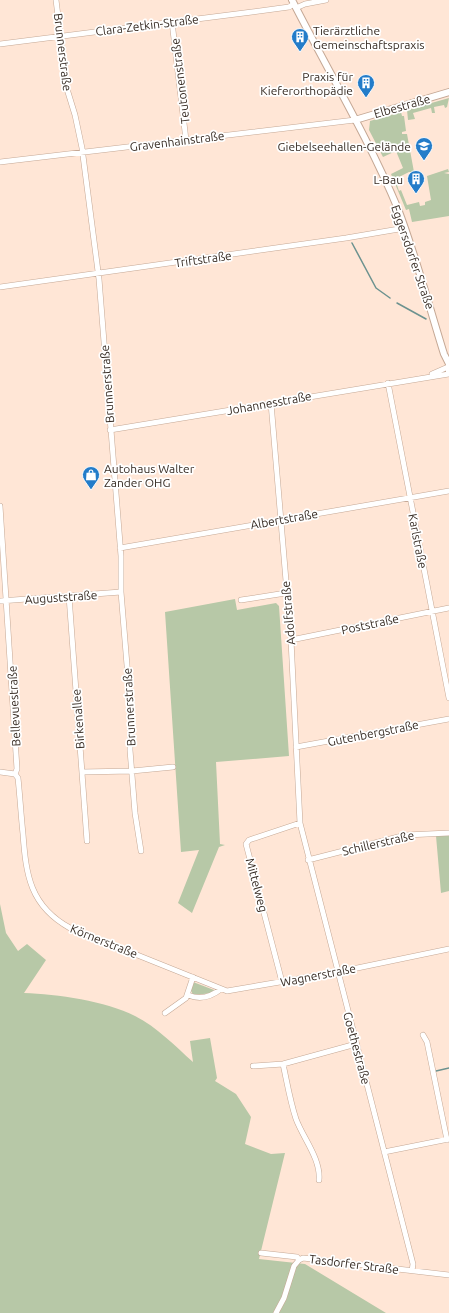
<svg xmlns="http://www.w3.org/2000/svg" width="449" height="1313" viewBox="0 0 449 1313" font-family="Ubuntu,sans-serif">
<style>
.green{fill:#b7c8a7}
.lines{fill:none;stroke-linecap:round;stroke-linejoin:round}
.stream{stroke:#6c928f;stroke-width:1.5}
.minor-casing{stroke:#c5a895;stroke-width:6}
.tertiary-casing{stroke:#c5a895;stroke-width:8}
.minor{stroke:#fff;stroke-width:5}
.tertiary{stroke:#fff;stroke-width:6}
.labels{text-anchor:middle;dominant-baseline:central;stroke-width:3.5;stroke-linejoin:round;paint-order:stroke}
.street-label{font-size:12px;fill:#372c24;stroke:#fff}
.poi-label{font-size:12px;fill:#372c24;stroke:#fff;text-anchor:end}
</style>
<rect width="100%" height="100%" fill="#ffe6d6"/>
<path class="green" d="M449 98 447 107 445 108 444 105 434 107 435 113H432L431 108 413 113 415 119 408 120 407 110Z
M401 112 402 116H404L406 131 402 132V134H407L414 172H409L395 179 399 191 401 190 407 205 419 202 420 206 425 205V202L431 200 427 176 448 169 449 172 444 173 449 174V216L412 222 409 209 406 210 391 174 403 168 396 151 383 157 369 130 370 121Z
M235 599 237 610 276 603 279 606 289 756 216 762 220 844 225 845 219 847 192 913 178 903 199 850 181 852 165 612Z
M449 835V891L441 893 436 836Z
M0 904 6 933 18 951 27 944 46 960 24 993C57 994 106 1001 135 1016 157 1027 175 1046 193 1062L190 1041 210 1038 217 1078 215 1081 236 1094 251 1117 245 1144 271 1154 285 1153 259 1259 305 1264 386 1313H0Z
M193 982 214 990 213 993 193 995 190 988Z"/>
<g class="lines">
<path class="stream" d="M352 243 376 288 390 298
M397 303 426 319
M436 1071 449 1068"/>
<defs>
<path id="minor" d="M56 0 67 89 75 115 82 148 99 279 121 556V592L131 714 130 750 135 813 141 851
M296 8 305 4 326 0
M172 22 186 140
M0 44 252 12 289 7 294 4
M0 162 355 120
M0 287 346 238 405 228
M432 374 448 367
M388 383 449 698
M271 403 291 640 300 823 413 1264 412 1271
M110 430 449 374
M0 506 17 769 15 774
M120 548 449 491
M69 596 87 841
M241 600 286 593
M0 601 121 592
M291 640 449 608
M296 747 449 719
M0 772 15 774
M82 772 132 771 173 767
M15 774 18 778C20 797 21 815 23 834 26 875 30 906 70 928L227 991 338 972 449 949
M308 860 406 835 449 833
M282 982 246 844 249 840 300 823
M188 995C200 1000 211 997 221 989
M165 1013 186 998 193 977
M423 1035 427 1042 447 1140
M283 1064C287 1082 290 1101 296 1119 303 1138 321 1159 319 1180
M253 1066 283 1064 356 1044
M384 1152 449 1139
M261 1253 297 1257 299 1260
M299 1260 303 1258 449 1275
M276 1313 284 1298 294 1266 299 1260"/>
<path id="tertiary" d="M292 0C327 69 368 137 398 209 416 256 429 306 444 354L449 364
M355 120 449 92
M449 364V373"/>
</defs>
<use href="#minor" class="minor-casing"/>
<use href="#tertiary" class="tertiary-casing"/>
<use href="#minor" class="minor"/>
<use href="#tertiary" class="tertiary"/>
</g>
<defs>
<symbol id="building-pin" viewBox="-11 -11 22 30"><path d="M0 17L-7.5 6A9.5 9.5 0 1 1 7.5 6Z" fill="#237cc9" stroke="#fff"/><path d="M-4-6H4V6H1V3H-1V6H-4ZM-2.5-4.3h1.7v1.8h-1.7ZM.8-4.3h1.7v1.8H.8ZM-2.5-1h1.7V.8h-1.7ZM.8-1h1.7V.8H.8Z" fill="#fff"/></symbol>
<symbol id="school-pin" viewBox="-11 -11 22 30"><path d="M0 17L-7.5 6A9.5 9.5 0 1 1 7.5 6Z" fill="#237cc9" stroke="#fff"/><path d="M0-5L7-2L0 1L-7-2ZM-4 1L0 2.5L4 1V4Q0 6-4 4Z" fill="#fff"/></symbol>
<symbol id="shop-pin" viewBox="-11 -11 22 30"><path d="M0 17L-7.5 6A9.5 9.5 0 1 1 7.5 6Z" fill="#237cc9" stroke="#fff"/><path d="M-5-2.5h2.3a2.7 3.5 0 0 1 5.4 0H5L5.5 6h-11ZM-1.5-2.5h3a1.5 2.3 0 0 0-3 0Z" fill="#fff"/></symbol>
</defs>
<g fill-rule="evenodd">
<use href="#building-pin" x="290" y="27" width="20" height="27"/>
<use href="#building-pin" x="356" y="73" width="20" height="27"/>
<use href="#school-pin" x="414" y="136" width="20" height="27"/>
<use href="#building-pin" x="406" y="169" width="20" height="27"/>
<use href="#shop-pin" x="81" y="465" width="20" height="27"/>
</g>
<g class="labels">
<g class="street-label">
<text transform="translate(147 25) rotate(-7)">Clara-Zetkin-Straße</text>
<text transform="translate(63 52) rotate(83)">Brunnerstraße</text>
<text transform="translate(180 81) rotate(-97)">Teutonenstraße</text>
<text transform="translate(402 106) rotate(-16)">Elbestraße</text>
<text transform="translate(177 141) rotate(-7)">Gravenhainstraße</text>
<text transform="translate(413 257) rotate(71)">Eggersdorfer Straße</text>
<text transform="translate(203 259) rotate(-8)">Triftstraße</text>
<text transform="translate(107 384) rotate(-94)">Brunnerstraße</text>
<text transform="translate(269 403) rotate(-10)">Johannesstraße</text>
<text transform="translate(284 519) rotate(-10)">Albertstraße</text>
<text transform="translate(418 541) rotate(79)">Karlstraße</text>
<text transform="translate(61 597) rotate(-4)">Auguststraße</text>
<text transform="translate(288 613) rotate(-95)">Adolfstraße</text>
<text transform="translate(370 624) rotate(-12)">Poststraße</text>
<text transform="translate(14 706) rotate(-93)">Bellevuestraße</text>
<text transform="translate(129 707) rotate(-93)">Brunnerstraße</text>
<text transform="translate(78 719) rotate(-94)">Birkenallee</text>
<text transform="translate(373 733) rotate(-11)">Gutenbergstraße</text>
<text transform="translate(378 843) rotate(-13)">Schillerstraße</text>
<text transform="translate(257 885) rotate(75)">Mittelweg</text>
<text transform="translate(104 941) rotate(22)">Körnerstraße</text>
<text transform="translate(318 975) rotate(-11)">Wagnerstraße</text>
<text transform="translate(357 1048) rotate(75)">Goethestraße</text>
<text transform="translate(354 1264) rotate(7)">Tasdorfer Straße</text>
</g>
<g class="poi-label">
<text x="313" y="30" text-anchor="start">Tierärztliche<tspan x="313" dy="14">Gemeinschaftspraxis</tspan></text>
<text x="353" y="76">Praxis für<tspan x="353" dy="14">Kieferorthopädie</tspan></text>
<text x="411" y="146">Giebelseehallen-Gelände</text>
<text x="403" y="179">L-Bau</text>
<text x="104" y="468" text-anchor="start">Autohaus Walter<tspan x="104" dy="14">Zander OHG</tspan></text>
</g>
</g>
</svg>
